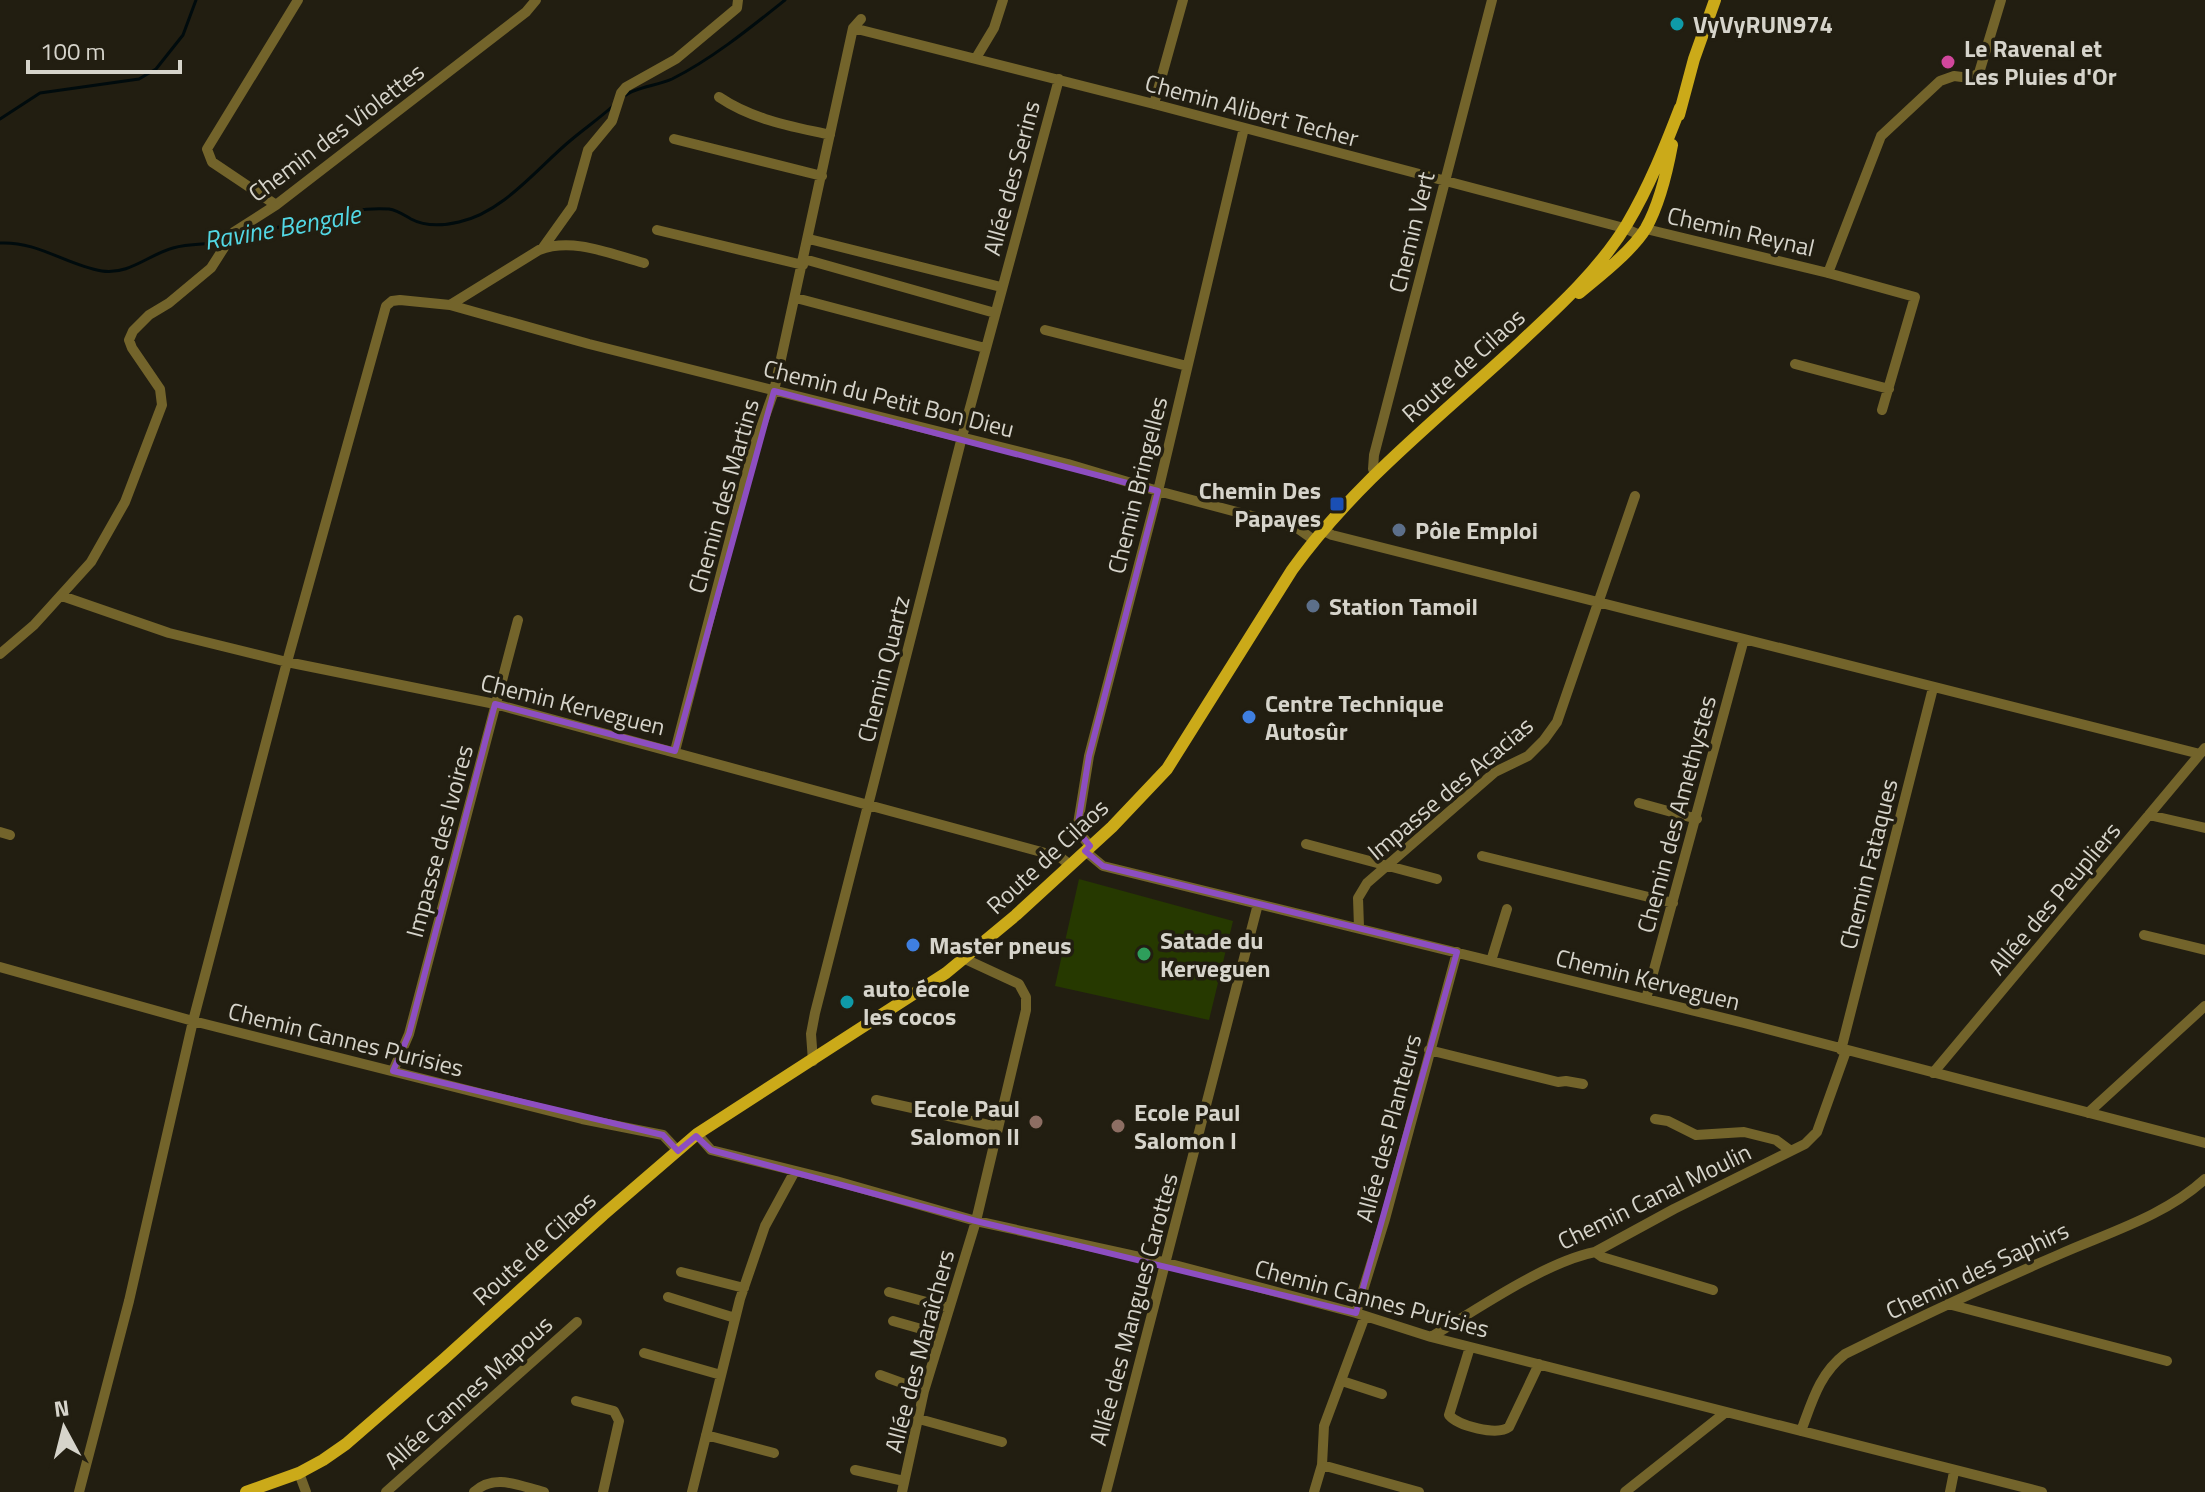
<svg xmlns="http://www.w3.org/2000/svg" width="2205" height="1492" viewBox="0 0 2205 1492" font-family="'Titillium Web',sans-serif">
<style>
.green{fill:#263900}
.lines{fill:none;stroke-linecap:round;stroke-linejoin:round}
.stream{stroke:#000b0d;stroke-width:3}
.minor{stroke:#73642b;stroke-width:10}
.major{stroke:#cbaa19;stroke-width:12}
.marked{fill:none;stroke:#8d4ec1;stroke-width:6;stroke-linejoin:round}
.culture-dot{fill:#0f9aa8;stroke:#221e11;stroke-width:3}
.hotel-dot{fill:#d1479c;stroke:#221e11;stroke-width:3}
.transit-dot{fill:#1a4fb4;stroke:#221e11;stroke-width:3}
.service-dot{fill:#5c6f8a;stroke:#221e11;stroke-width:3}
.shop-dot{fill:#3f7fe0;stroke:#221e11;stroke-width:3}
.leisure-dot{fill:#2e9e5b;stroke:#221e11;stroke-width:3}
.education-dot{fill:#8d6e63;stroke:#221e11;stroke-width:3}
.labels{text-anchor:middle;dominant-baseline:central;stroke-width:7;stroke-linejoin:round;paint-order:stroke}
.poi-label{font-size:24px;font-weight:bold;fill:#d6d4cb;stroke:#221e11;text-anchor:start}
.street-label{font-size:24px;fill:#d6d4cb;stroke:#221e11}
.water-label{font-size:26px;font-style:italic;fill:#52d7e4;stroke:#221e11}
</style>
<rect width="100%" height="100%" fill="#221e11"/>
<path class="green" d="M1079 879 1233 921 1209 1020 1055 986Z"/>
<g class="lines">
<path class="stream" d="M626 95C634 88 659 85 672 79 712 59 750 28 785 0
M0 119 40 93 139 79 156 69 183 35 196 0
M234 240C281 227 339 206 389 209 397 210 404 215 411 219 426 227 442 226 459 222 504 212 537 168 571 140 585 128 600 118 614 105
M0 243C38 241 66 265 102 271 129 275 148 255 173 248 190 243 205 245 222 242"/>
<path class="minor" d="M853 28 1154 104 1624 228 1640 235
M976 58 994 28 1003 0
M719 97C753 120 791 126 830 135
M1154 104 1183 0
M674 139 822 176
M276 205 212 162 207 149 298 0
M1646 229 1828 273 1915 297 1882 410
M657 230 803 265
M809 239 1001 287
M542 249 572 207 588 150 612 121 621 93 626 87 676 59 737 8 738 0
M804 259 995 313
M1828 273 1881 136 1940 81 1954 76 1970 78 1979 73 2001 0
M796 298 985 348
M450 305 539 250C573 237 610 254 644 263
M1045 330 1187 366
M1795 364 1889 389
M1377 473 1373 469 1374 455 1492 0
M1322 530 1332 535 2200 754
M62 596 169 633 287 662 495 704 1060 857 1070 865
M0 654 34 625 91 562 125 502 162 405 160 389 132 348 129 340 133 331 149 315 169 303 211 268 234 232 276 205 526 12 536 0
M675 751 753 450 774 391 853 28 861 19
M1639 803 1697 819
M2149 815 2205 828
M0 832 10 835
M1306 844 1437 879
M1090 846 1077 830 1089 756 1158 491 1244 128
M1085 851 1103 866 1744 1023 2205 1143
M1482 856 1673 903
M1359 927 1358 898 1367 883 1495 772 1528 756 1544 740 1557 722 1635 496
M2144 935 2205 950
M1491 961 1507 909
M0 967 193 1021 582 1119 663 1135 678 1151
M1646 999 1744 639
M1429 1050 1558 1082 1566 1081 1583 1084
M1841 1050 1933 688
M813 1061 811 1034 815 1013 962 437 1059 79
M393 1071 409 1034 518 620
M1933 1073 2205 748
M876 1100 998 1127
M2088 1113 2205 1006
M1655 1119 1668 1121 1696 1135 1744 1132 1776 1140 1791 1151
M697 1134 711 1150 836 1181 976 1221 1167 1263 1356 1313 1431 1337 2042 1492
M1595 1252 1602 1257 1713 1290
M681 1272 744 1288
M889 1292 949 1308
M668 1297 735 1318
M1948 1304 2167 1361
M1356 1313 1385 1219 1457 952
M893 1321 939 1334
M1431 1337C1476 1310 1545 1262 1595 1252L1674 1209 1805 1144 1817 1132 1846 1051
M1470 1347 1449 1415C1458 1426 1497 1436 1509 1427L1539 1364
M644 1353 721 1375
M880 1375 924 1391
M1342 1381 1382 1394
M576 1401 614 1411 619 1421 603 1492
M919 1419 1002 1442
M1801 1431C1812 1402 1819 1374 1845 1354 1915 1319 1986 1286 2058 1255 2107 1233 2165 1216 2205 1179
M706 1435 774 1453
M1322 1465 1419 1492
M855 1470 904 1481
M299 1473 306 1492
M79 1492 129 1301 193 1021 287 662 386 306 392 301 400 300 450 305 589 344 1068 464 1158 491 1297 528 1314 540
M386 1492 577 1322
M474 1492C495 1473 519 1486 544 1492
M692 1492 740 1299 765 1226 795 1171
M902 1492 924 1391 976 1221 1026 1010V997L1019 984 965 959
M1106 1492 1258 904
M1314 1492 1322 1465 1324 1426 1365 1316
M1625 1492 1726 1412
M1950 1492 1954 1472"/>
<path class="major" d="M1679 115 1694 59 1715 0
M1579 293C1599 277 1633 250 1646 228 1660 203 1667 172 1672 145
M246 1492 299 1473 323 1460 346 1444 444 1359 603 1215 697 1134 946 973 1016 915 1112 827 1167 769 1292 570C1353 485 1436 420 1512 350 1553 312 1598 272 1627 224 1649 187 1665 147 1680 108"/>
</g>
<path class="marked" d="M774 391 1158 491 1089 756 1077 830 1090 846 1085 851 1103 866 1457 952 1356 1313 976 1221 711 1150 696 1136 678 1151 663 1135 393 1071 409 1034 495 704 675 751Z"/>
<g class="culture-dot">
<circle cx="1677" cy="24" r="8"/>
<circle cx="847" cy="1002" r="8"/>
</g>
<circle class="hotel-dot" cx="1948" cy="62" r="8"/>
<rect class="transit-dot" x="1329" y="496" width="16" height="16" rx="4"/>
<g class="service-dot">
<circle cx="1399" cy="530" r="8"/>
<circle cx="1313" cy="606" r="8"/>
</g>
<g class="shop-dot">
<circle cx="1249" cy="717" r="8"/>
<circle cx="913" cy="945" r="8"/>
</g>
<circle class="leisure-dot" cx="1144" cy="954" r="8"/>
<g class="education-dot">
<circle cx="1036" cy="1122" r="8"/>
<circle cx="1118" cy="1126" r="8"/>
</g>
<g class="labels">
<g class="poi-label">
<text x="1693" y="24">VyVyRUN974</text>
<text x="1964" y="48">Le Ravenal et<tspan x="1964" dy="28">Les Pluies d'Or</tspan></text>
<text x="1321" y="490" text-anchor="end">Chemin Des<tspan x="1321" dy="28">Papayes</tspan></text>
<text x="1415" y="530">Pôle Emploi</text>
<text x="1329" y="606">Station Tamoil</text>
<text x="1265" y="703">Centre Technique<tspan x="1265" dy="28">Autosûr</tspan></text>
<text x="1160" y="940">Satade du<tspan x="1160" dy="28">Kerveguen</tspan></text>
<text x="929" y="945">Master pneus</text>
<text x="863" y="988">auto école<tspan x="863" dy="28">les cocos</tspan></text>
<text x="1020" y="1108" text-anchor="end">Ecole Paul<tspan x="1020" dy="28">Salomon II</tspan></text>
<text x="1134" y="1112">Ecole Paul<tspan x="1134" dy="28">Salomon I</tspan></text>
</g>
<g class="street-label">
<text transform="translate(1252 110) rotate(15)">Chemin Alibert Techer</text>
<text transform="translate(336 132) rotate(-37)">Chemin des Violettes</text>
<text transform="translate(1011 178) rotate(-75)">Allée des Serins</text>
<text transform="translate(1741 231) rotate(13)">Chemin Reynal</text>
<text transform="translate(1411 232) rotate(-76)">Chemin Vert</text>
<text transform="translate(1463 365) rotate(-42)">Route de Cilaos</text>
<text transform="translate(889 398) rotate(14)">Chemin du Petit Bon Dieu</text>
<text transform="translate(1137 485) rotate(-76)">Chemin Bringelles</text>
<text transform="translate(723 496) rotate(-74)">Chemin des Martins</text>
<text transform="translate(883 669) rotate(-76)">Chemin Quartz</text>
<text transform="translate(573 704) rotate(14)">Chemin Kerveguen</text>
<text transform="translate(1450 788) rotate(-40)">Impasse des Acacias</text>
<text transform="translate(1676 814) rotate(-75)">Chemin des Amethystes</text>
<text transform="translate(439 841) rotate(-75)">Impasse des Ivoires</text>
<text transform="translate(1047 856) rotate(-43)">Route de Cilaos</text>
<text transform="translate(1868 864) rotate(-76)">Chemin Fataques</text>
<text transform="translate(2054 898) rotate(-50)">Allée des Peupliers</text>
<text transform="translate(1648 979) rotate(14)">Chemin Kerveguen</text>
<text transform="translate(346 1039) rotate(14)">Chemin Cannes Purisies</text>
<text transform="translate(1388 1128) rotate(-75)">Allée des Planteurs</text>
<text transform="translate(1654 1196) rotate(-26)">Chemin Canal Moulin</text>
<text transform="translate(534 1248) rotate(-42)">Route de Cilaos</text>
<text transform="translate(1977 1270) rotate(-25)">Chemin des Saphirs</text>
<text transform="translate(1372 1298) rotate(15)">Chemin Cannes Purisies</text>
<text transform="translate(1133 1309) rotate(-75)">Allée des Mangues Carottes</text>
<text transform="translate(919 1351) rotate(-75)">Allée des Maraîchers</text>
<text transform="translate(468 1392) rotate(-42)">Allée Cannes Mapous</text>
</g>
<g class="water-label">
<text transform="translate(282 227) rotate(-10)">Ravine Bengale</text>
</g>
</g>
<g transform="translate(64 1428) rotate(353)" stroke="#221e11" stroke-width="6" paint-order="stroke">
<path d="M0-6L14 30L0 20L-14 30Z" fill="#d6d4cb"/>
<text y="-12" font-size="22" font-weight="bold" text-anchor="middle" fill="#d6d4cb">N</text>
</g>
<path d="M28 60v12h152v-12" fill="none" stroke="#d6d4cb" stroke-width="4"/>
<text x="40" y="60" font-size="24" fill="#d6d4cb" stroke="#221e11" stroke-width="6" paint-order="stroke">100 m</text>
</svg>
